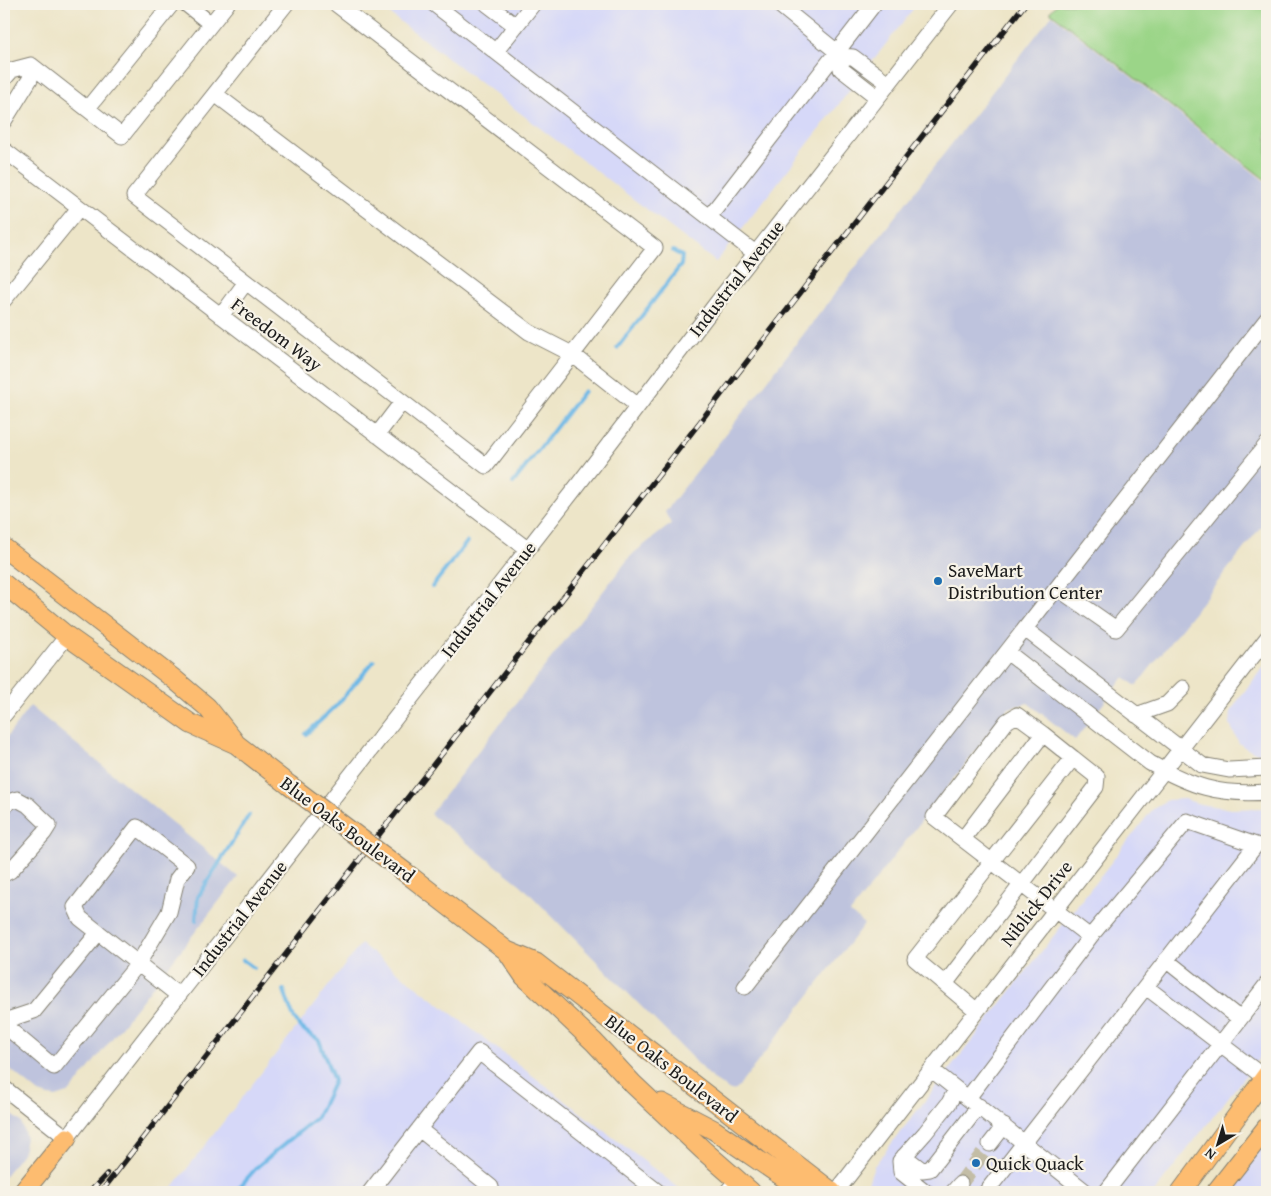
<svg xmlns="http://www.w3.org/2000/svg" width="1271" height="1196" viewBox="0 0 1271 1196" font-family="'Gentium Book Plus',serif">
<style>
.built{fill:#d6d8f8}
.industrial{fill:#bec3dd}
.green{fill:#9bd588;stroke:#5c7852}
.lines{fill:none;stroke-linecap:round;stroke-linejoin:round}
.stream{stroke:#6db8e6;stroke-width:4}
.minor-tunnel{stroke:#c3bda6;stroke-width:15;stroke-dasharray:15 8;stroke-linecap:butt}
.minor-casing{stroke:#848072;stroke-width:17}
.major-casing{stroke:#848072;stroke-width:21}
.minor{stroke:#fff;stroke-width:15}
.major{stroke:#fdbc70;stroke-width:19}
.rail-casing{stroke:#1c1c1c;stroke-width:5.5}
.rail{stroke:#f7f3e8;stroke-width:4;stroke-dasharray:11;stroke-linecap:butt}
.major-bridge-casing{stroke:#848072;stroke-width:21;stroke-linecap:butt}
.major-bridge{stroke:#fdbc70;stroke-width:19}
.poi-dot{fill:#1f6fb2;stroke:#f7f3e8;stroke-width:2}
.labels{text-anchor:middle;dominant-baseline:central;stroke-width:4.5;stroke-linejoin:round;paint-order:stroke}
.street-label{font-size:19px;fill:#1c1c1c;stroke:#f7f3e8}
.poi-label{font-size:19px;fill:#1c1c1c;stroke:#f7f3e8;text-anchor:start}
</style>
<rect width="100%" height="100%" fill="#f7f3e8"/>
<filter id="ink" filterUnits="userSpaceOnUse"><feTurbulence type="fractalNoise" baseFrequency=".02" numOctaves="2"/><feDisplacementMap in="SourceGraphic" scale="10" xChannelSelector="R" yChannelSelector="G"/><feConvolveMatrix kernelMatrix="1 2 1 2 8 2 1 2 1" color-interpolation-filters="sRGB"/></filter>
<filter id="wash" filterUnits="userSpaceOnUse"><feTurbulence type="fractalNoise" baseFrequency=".0096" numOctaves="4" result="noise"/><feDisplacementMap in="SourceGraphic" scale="20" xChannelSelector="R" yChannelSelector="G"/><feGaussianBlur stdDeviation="1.12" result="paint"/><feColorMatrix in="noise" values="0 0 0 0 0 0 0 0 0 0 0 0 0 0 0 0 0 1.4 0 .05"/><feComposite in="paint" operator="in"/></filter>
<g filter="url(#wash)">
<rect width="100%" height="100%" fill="#ede5c8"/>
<path class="built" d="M377 4H917L716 262Z
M1267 662V752L1258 753 1247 749 1239 743 1230 725 1231 712 1236 703Z
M1184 799 1200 804 1231 809 1267 808V1048L1154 1192H873L868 1183 874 1166 1152 810 1167 800Z
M361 944 684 1192H169Z
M1267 1136V1192H1224Z"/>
<path class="industrial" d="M1052 15 1267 183V519L1136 686 1124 677 1075 740 1028 703 1009 708 850 913 864 924 736 1090 730 1091 714 1080 521 885 430 814 629 558 635 552 671 524 665 512Z
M30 706 238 877 75 1086 68 1093 56 1097 48 1096 39 1093 4 1064V741Z
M4 1108 21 1122 26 1138 23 1152 4 1177Z"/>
<path class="green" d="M1057 4H1267V181L1050 12Z"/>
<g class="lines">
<path class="stream" d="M617 348 681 265 682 256 673 251
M513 483 584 391
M432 587 467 542
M306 734 336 706 374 661
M196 920 198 897 249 815
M243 960 254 968
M235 1192 258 1166 317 1117 334 1081 319 1040C293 1026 293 1017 284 990"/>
</g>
</g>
<g filter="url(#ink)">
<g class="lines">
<path class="minor-tunnel" d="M960 1184 990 1144"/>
<defs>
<path id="minor" d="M186 4 211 24
M286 4 134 196 486 466 655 248 336 4
M434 4 755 253
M487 4 516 26
M778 4 842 56 853 57 888 83
M496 51 533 4
M842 56 841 69 877 97
M31 65 122 136 227 4
M4 79 12 70 31 65 30 79 4 121
M215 94 529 332 572 354 638 406
M87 109 172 4
M4 150 527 549
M709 217 874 4
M4 300 79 208
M221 316 246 282
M377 435 402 402
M1057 588 1116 629 1267 444
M1025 629 1202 765 1229 770 1267 768
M1007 652 1150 763C1191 786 1219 796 1267 792
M4 715 67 636
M1136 715 1167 704 1183 688
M4 808 8 802 17 799 28 805 49 825 44 833 10 871 4 874
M963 839 1043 734 1073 758
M1166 960 1240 1019
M945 984 1096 787 1097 777 1073 758 915 959 977 1011
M745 987 1267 319
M1146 987 1265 1078
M4 1021 34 1011 98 933
M4 1025 54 1067 138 964 169 912 177 879 187 866 137 827 75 907 80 918 178 995
M932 1070 1086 1192
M4 1088 67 1138 577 486 719 300 951 4
M968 1098 1090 937
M419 1129 491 1187 487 1192
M990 1144 1004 1126
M904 1156 922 1170 930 1169 979 1106
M370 1192 479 1052 658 1192
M727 1192 737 1180
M836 1192 1267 638
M926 1192 901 1172 900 1161 925 1133 949 1103 956 1089
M953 1192 960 1184
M986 1192 1256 845 1187 821 1090 937 934 817 1007 721 1017 715 1043 734
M1106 1192 1267 984"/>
<path id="major" d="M4 548 174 679 207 707 234 741
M4 584 67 636 191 724 236 744 289 785
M406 873 507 951 536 963 832 1192
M507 951 524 976 594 1042 633 1084 703 1150 751 1192
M662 1103 714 1130 805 1192
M23 1192 67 1138
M1181 1192 1267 1075
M1216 1192 1267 1127"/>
</defs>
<use href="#minor" class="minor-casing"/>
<use href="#major" class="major-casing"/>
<use href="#minor" class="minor"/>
<use href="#major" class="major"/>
<defs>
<path id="rail" d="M90 1192 107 1174
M101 1192 1025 4"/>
</defs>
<use href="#rail" class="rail-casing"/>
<use href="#rail" class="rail"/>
<defs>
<path id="major-bridge" d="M289 785 406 873"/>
</defs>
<use href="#major-bridge" class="major-bridge-casing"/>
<use href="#major-bridge" class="major-bridge"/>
</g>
</g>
<g class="poi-dot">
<circle cx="938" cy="581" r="5"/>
<circle cx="976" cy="1163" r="5"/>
</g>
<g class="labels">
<g class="street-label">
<text transform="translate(736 278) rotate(-52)">Industrial Avenue</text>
<text transform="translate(277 334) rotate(37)">Freedom Way</text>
<text transform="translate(488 599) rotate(-52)">Industrial Avenue</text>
<text transform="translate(348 829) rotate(37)">Blue Oaks Boulevard</text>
<text transform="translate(1036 903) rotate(-52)">Niblick Drive</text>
<text transform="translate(239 918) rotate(-52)">Industrial Avenue</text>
<text transform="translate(672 1068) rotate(38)">Blue Oaks Boulevard</text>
</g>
<g class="poi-label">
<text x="948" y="570">SaveMart<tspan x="948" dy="22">Distribution Center</tspan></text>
<text x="986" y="1163">Quick Quack</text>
</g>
</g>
<rect width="1271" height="1196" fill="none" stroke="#f7f3e8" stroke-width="20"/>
<g transform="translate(1218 1144) rotate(218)" stroke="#f7f3e8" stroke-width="4" paint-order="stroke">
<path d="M0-4L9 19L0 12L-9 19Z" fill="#1c1c1c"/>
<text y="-8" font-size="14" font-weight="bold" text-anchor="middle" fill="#1c1c1c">N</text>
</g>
</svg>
